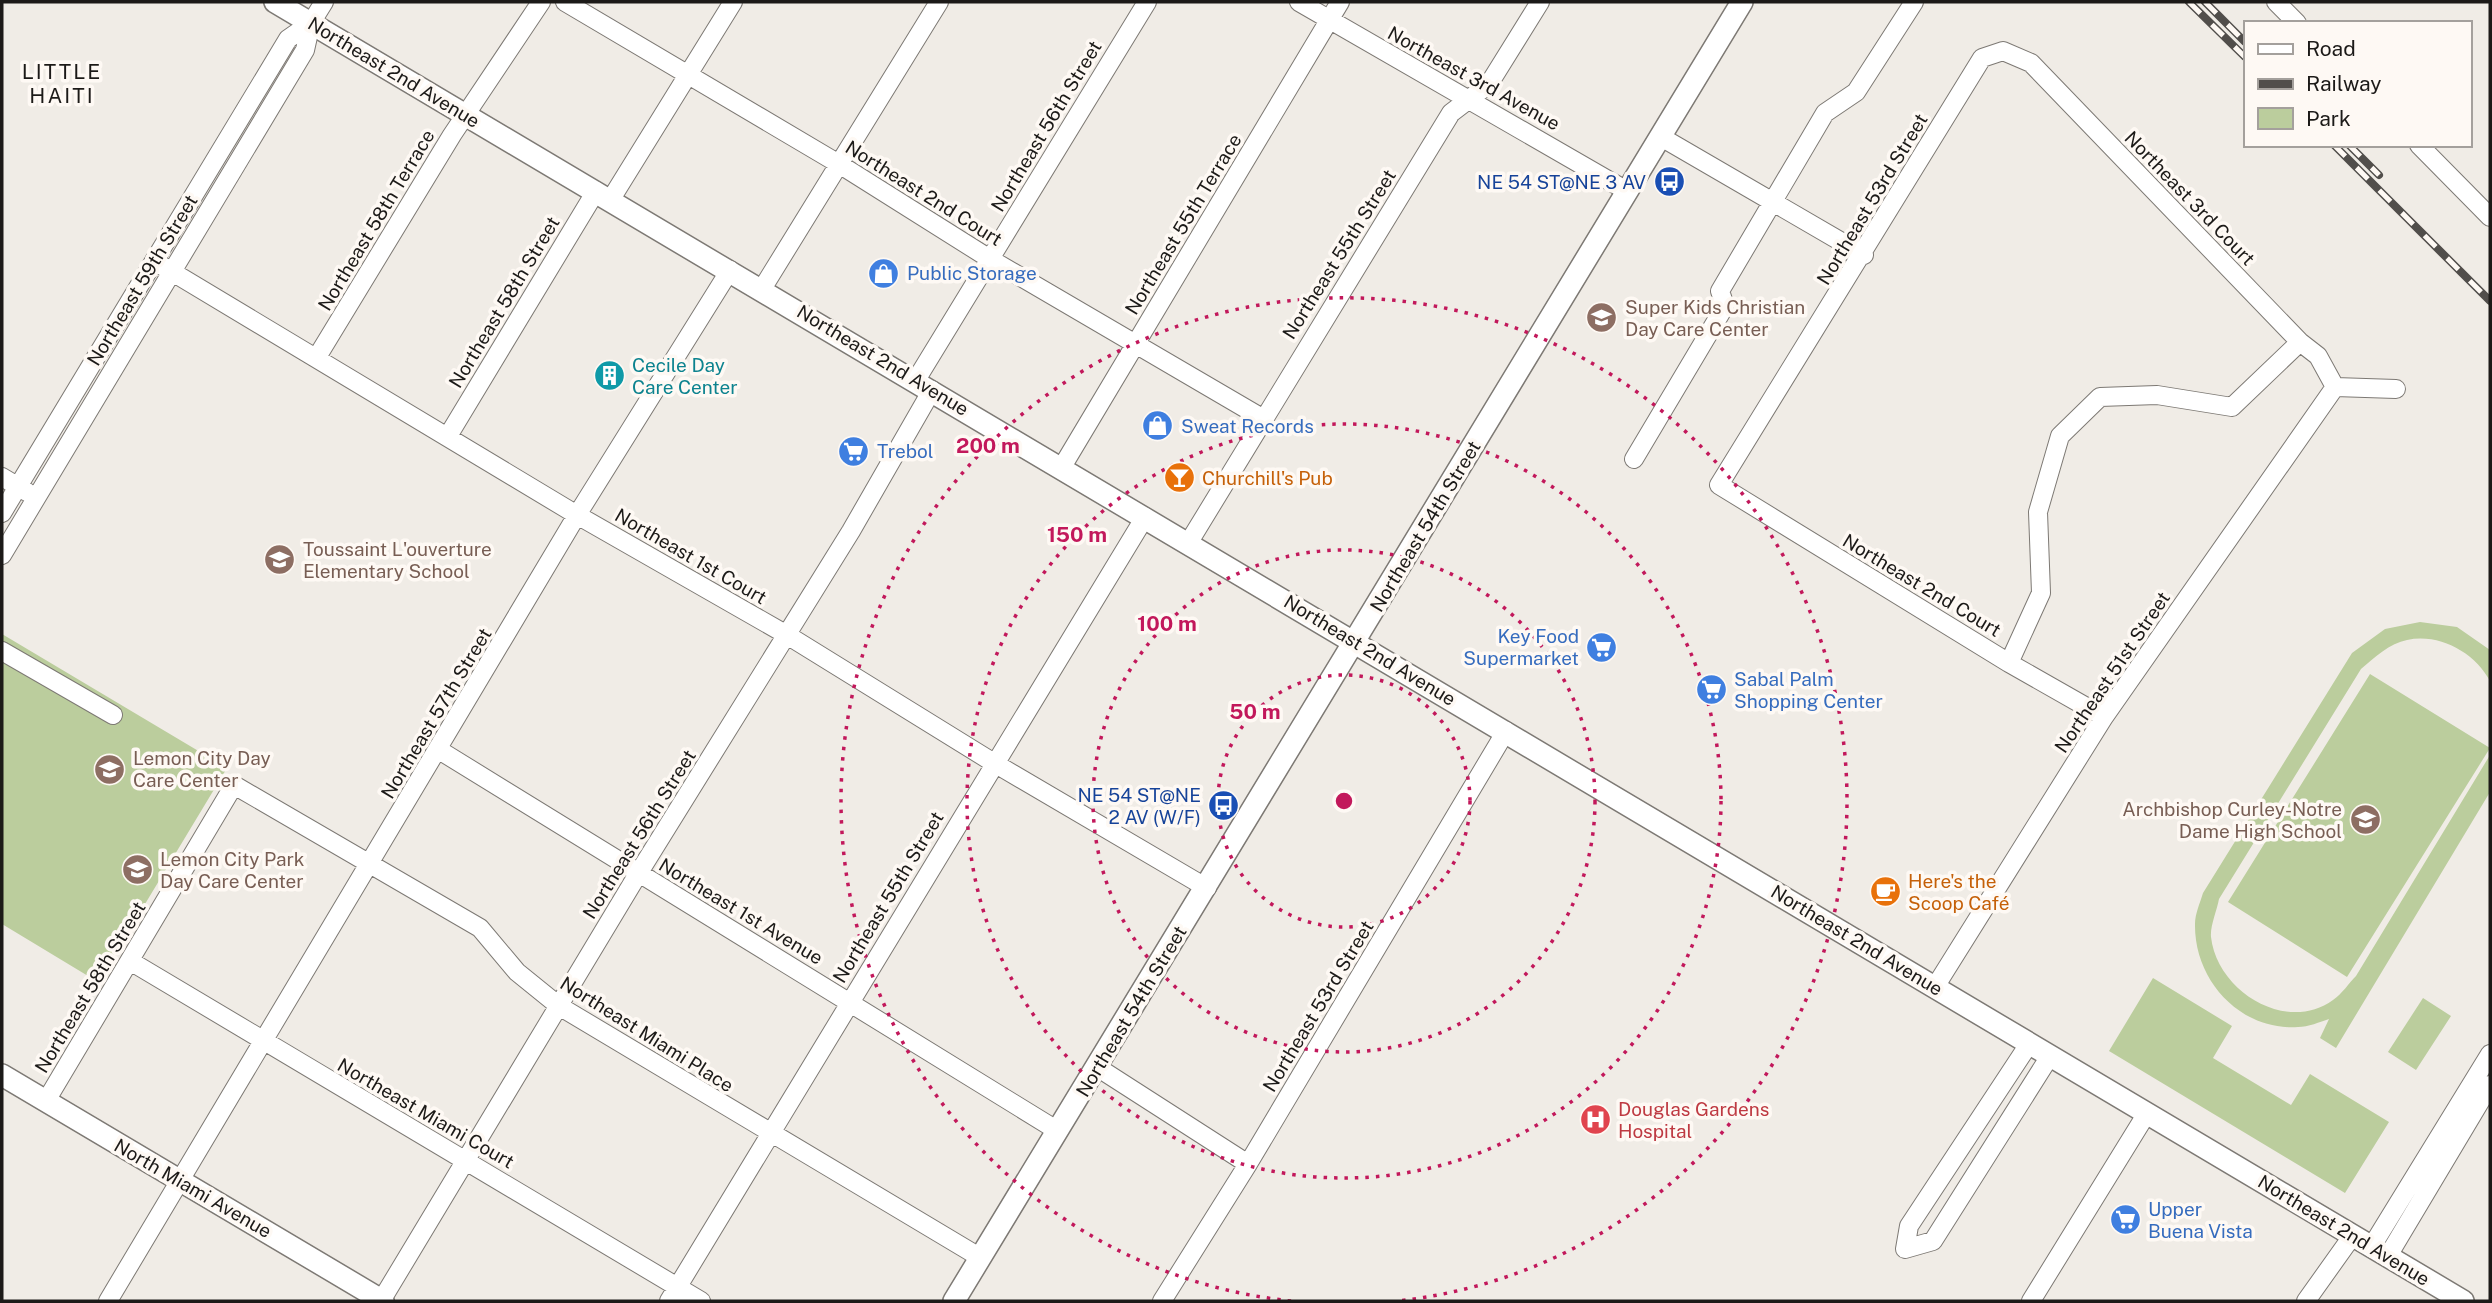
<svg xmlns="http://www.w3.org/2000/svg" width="2492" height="1303" viewBox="0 0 2492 1303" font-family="'Public Sans',sans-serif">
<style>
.green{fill:#bbcd9d}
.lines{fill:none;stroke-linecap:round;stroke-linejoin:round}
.minor-casing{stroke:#7d7974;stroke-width:20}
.major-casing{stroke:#7d7974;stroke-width:24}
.minor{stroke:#fff;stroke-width:18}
.major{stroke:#fff;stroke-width:21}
.rail-casing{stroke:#514e4b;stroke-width:8}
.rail{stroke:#fef9f4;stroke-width:5;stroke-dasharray:16;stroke-linecap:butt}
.ring{fill:none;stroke:#c2185b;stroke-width:3.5;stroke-dasharray:3.5 7}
.labels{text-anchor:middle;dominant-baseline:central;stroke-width:7;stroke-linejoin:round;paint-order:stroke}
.street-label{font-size:19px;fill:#1c1a18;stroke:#fef9f4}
.transit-label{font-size:19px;fill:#164399;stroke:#fef9f4;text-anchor:end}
.shop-label{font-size:19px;fill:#366cbe;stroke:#fef9f4;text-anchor:start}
.education-label{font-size:19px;fill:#785e54;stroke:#fef9f4;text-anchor:start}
.culture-label{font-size:19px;fill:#0d838f;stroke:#fef9f4;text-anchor:start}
.food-label{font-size:19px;fill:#c56008;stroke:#fef9f4;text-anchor:start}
.health-label{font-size:19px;fill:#be3a42;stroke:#fef9f4;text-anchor:start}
.neighbourhood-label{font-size:21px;letter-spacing:2px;fill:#1c1a18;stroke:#fef9f4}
.centre{fill:#c2185b;stroke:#fef9f4;stroke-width:3.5}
.ring-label{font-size:21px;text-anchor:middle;font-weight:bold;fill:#c2185b;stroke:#fef9f4;stroke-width:7;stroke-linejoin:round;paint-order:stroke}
</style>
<rect width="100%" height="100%" fill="#f0ece6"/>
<path class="green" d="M2420 622 2457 627 2490 650V681C2475 653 2440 633 2407 640 2390 643 2374 658 2361 669L2219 899C2217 910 2210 926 2211 937 2217 991 2286 1034 2333 1000 2342 994 2349 983 2356 976L2490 755V792L2336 1048 2320 1038 2329 1019C2320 1022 2308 1027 2298 1027 2240 1031 2194 980 2195 924 2195 914 2200 903 2203 893L2352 653 2385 629Z
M2 634 227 768 98 982 2 924Z
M2370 674 2490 748 2347 977 2228 902Z
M2153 978 2232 1026 2213 1058 2291 1105 2310 1074 2389 1122 2345 1193 2109 1051Z
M2423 998 2451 1016 2416 1070 2388 1052Z"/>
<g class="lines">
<defs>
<path id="minor" d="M565 2 839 164 990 259 1262 418
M1299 2 1627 191
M2276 2 2297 23
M1661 137 1864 255
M2419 145 2490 217
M611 199 733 2
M154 261 577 515 787 635 994 763 1207 888
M762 289 939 2
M317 357 452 135 541 2
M916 380 1147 2
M2335 387 2396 389
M448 436 596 191
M1634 459 1725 306 1720 291 1825 113 1856 92 1914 2
M1062 467 1340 2
M2 477 27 492
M2 513 288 39 311 23
M1189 542 1451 113 1489 84 1540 2
M2 555 305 50 311 23 324 2
M2 651 113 715
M2009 663 2041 593 2038 512 2060 436 2100 397 2157 395 2232 407 2300 342
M2104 717 2009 663 1719 485 1982 58 2003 51 2031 63 2300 342 2318 356 2335 387
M439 750 1058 1131
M130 961 701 1301
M1935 987 2104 717 2335 387
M2029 1044 1909 1226 1905 1249 1933 1241 2050 1056
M1097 1067 1248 1164
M46 1101 234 785 480 928 517 972 559 1006 981 1258
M2372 1246 2490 1054
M2388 1256 2490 1085
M108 1301 577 515 730 270
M381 1301 638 874 851 531 932 390
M669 1301 1145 517
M1162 1301 1248 1164 1506 731
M2031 1301 2147 1113
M2306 1301 2353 1235"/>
<path id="major" d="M275 2 2463 1301
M2 1075 383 1301
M954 1301 1742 2"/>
</defs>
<use href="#minor" class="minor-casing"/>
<use href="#major" class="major-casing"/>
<use href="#minor" class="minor"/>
<use href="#major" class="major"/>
<defs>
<path id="rail" d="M2189 2 2245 57
M2205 2 2245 42
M2334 145 2490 301
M2349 145 2379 175"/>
</defs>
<use href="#rail" class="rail-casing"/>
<use href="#rail" class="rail"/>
</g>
<g class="ring">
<circle cx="1344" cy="801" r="126"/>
<circle cx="1344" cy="801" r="251"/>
<circle cx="1344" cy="801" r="377"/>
<path d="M1291 1301A503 503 0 1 1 1397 1301"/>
</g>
<defs>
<symbol id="bus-disc" viewBox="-11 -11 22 22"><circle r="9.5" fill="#1a4fb4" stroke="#fef9f4"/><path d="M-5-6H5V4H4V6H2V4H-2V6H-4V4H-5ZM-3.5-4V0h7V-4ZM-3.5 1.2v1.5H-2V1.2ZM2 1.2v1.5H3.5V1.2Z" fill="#fff"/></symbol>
<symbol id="shop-disc" viewBox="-11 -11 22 22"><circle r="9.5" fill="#3f7fe0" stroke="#fef9f4"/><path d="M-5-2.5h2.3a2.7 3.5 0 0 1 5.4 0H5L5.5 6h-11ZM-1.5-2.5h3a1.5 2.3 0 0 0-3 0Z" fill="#fff"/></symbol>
<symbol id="school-disc" viewBox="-11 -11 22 22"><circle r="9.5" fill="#8d6e63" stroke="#fef9f4"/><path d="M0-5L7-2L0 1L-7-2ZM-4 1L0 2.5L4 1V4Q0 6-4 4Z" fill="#fff"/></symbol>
<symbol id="building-disc" viewBox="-11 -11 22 22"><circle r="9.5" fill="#0f9aa8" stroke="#fef9f4"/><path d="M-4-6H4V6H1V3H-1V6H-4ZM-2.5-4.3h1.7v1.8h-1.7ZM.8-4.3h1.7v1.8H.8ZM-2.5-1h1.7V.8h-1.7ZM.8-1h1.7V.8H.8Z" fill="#fff"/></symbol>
<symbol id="supermarket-disc" viewBox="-11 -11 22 22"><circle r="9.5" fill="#3f7fe0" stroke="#fef9f4"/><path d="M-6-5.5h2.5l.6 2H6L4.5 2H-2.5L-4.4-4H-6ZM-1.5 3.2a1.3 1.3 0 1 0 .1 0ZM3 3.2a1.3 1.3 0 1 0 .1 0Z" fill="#fff"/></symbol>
<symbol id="bar-disc" viewBox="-11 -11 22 22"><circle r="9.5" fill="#e8710a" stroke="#fef9f4"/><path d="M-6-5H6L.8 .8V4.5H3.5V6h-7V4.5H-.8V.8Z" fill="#fff"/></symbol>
<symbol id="cafe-disc" viewBox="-11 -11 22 22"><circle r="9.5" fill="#e8710a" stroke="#fef9f4"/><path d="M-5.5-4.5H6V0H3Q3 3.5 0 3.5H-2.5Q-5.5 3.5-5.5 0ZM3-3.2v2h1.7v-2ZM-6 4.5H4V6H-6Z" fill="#fff"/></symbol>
<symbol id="hospital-disc" viewBox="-11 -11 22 22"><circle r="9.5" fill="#e0444e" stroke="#fef9f4"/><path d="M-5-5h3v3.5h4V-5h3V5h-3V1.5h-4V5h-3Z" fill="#fff"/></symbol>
</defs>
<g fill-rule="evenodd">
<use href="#bus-disc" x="1652" y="164" width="35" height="35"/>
<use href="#shop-disc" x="866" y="256" width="35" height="35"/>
<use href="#school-disc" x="1584" y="300" width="35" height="35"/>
<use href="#building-disc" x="592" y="358" width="35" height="35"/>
<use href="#shop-disc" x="1140" y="408" width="35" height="35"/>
<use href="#supermarket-disc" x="836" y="434" width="35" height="35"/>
<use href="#bar-disc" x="1162" y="460" width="35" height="35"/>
<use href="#school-disc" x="262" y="542" width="35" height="35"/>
<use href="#supermarket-disc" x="1584" y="630" width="35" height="35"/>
<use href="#supermarket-disc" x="1694" y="672" width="35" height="35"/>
<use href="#school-disc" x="92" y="752" width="35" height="35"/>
<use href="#bus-disc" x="1206" y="788" width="35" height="35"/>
<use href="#school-disc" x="2348" y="802" width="35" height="35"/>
<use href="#school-disc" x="120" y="852" width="35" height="35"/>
<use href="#cafe-disc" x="1868" y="874" width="35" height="35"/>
<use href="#hospital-disc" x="1578" y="1102" width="35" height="35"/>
<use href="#supermarket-disc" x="2108" y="1202" width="35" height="35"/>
</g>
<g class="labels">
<g class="street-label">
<text transform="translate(394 72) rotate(31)">Northeast 2nd Avenue</text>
<text transform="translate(1474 78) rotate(29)">Northeast 3rd Avenue</text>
<text transform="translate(1046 126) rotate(-59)">Northeast 56th Street</text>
<text transform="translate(924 193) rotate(32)">Northeast 2nd Court</text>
<text transform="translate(2190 198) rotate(46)">Northeast 3rd Court</text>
<text transform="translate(1872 199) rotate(-59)">Northeast 53rd Street</text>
<text transform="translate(376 220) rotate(-59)">Northeast 58th Terrace</text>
<text transform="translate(1183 224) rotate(-59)">Northeast 55th Terrace</text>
<text transform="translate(1339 254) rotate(-58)">Northeast 55th Street</text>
<text transform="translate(142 280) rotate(-59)">Northeast 59th Street</text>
<text transform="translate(504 302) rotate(-59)">Northeast 58th Street</text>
<text transform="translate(883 360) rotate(31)">Northeast 2nd Avenue</text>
<text transform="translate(1425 526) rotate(-59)">Northeast 54th Street</text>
<text transform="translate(691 556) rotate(30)">Northeast 1st Court</text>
<text transform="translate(1922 585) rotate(31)">Northeast 2nd Court</text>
<text transform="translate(1370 650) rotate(31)">Northeast 2nd Avenue</text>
<text transform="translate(2112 672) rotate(-56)">Northeast 51st Street</text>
<text transform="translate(436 713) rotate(-59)">Northeast 57th Street</text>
<text transform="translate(639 834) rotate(-58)">Northeast 56th Street</text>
<text transform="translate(888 897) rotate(-59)">Northeast 55th Street</text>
<text transform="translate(741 911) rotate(31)">Northeast 1st Avenue</text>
<text transform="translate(1857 940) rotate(31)">Northeast 2nd Avenue</text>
<text transform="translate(90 987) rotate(-59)">Northeast 58th Street</text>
<text transform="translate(1318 1006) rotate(-59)">Northeast 53rd Street</text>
<text transform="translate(1131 1011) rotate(-59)">Northeast 54th Street</text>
<text transform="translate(647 1034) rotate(32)">Northeast Miami Place</text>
<text transform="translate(426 1113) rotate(30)">Northeast Miami Court</text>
<text transform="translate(193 1188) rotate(30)">North Miami Avenue</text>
<text transform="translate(2344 1230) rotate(31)">Northeast 2nd Avenue</text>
</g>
<g class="transit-label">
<text x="1646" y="182">NE 54 ST@NE 3 AV</text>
<text x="1201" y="795">NE 54 ST@NE<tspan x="1201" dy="22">2 AV (W/F)</tspan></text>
</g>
<g class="shop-label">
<text x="907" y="273">Public Storage</text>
<text x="1181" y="426">Sweat Records</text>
<text x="877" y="451">Trebol</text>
<text x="1579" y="636" text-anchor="end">Key Food<tspan x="1579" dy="22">Supermarket</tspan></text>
<text x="1734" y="679">Sabal Palm<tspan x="1734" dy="22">Shopping Center</tspan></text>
<text x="2148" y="1209">Upper<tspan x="2148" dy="22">Buena Vista</tspan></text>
</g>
<g class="education-label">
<text x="1625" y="307">Super Kids Christian<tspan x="1625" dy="22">Day Care Center</tspan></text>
<text x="303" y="549">Toussaint L'ouverture<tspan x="303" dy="22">Elementary School</tspan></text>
<text x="133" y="758">Lemon City Day<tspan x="133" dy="22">Care Center</tspan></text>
<text x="2342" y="809" text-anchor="end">Archbishop Curley-Notre<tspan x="2342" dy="22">Dame High School</tspan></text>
<text x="160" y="859">Lemon City Park<tspan x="160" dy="22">Day Care Center</tspan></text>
</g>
<g class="culture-label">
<text x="632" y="365">Cecile Day<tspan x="632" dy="22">Care Center</tspan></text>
</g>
<g class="food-label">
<text x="1202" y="478">Churchill's Pub</text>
<text x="1908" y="881">Here's the<tspan x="1908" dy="22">Scoop Café</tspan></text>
</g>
<g class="health-label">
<text x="1618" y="1109">Douglas Gardens<tspan x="1618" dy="22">Hospital</tspan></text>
</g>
<g class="neighbourhood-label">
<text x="62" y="71">LITTLE<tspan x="62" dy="24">HAITI</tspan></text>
</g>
</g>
<circle cx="1344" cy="801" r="10" class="centre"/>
<g class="ring-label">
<text x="988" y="453">200 m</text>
<text x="1077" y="542">150 m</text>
<text x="1167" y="631">100 m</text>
<text x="1255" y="719">50 m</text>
</g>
<rect width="2492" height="1303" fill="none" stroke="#1c1a18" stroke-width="7"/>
<rect x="2244" y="21" width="228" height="126" fill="#fef9f4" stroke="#a4a09c" stroke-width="2"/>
<rect x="2258" y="44" width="35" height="10" fill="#ffffff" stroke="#a4a09c" stroke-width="2"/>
<text x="2306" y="56" font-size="21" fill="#1c1a18">Road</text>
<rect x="2258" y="79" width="35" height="10" fill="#514e4b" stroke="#a4a09c" stroke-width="2"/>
<text x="2306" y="91" font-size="21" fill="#1c1a18">Railway</text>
<rect x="2258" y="108" width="35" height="21" fill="#bbcd9d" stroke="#a4a09c" stroke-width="2"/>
<text x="2306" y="126" font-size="21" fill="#1c1a18">Park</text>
</svg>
